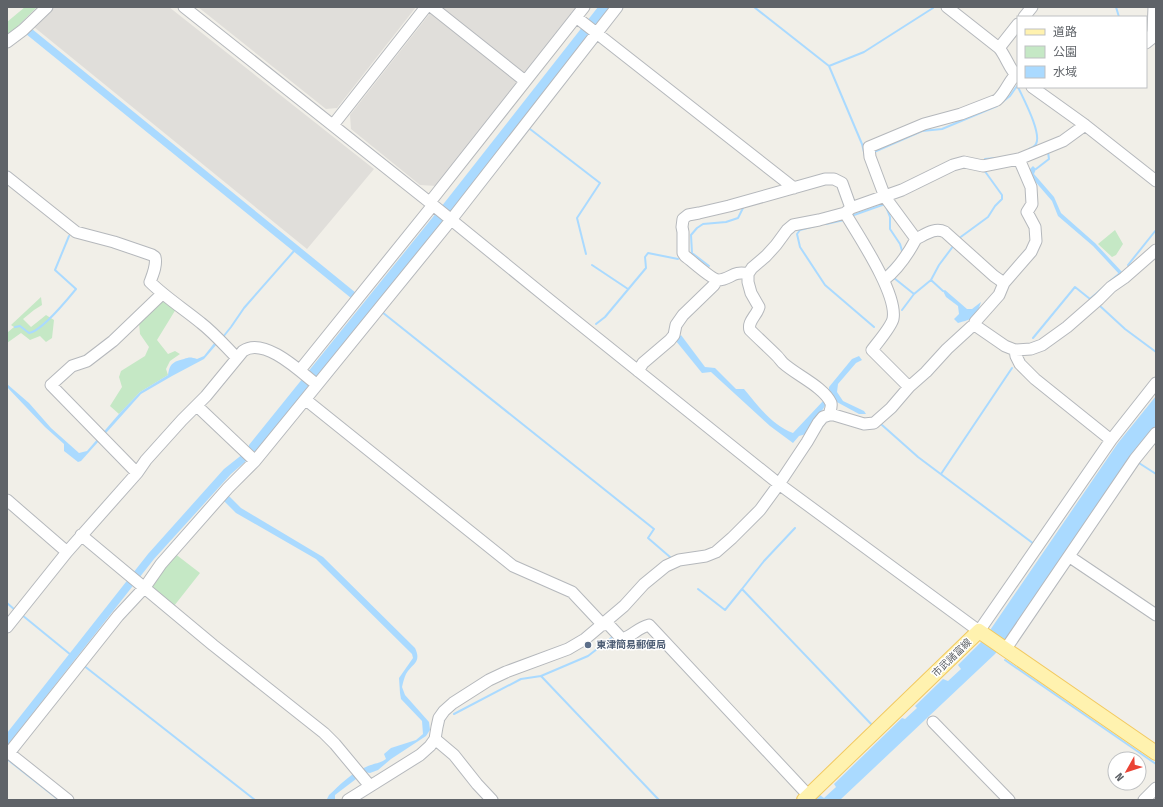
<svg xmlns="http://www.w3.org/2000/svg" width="1163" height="807" viewBox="0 0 1163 807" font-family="'Fira Sans Condensed','Noto Sans JP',sans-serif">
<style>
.industrial{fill:#e0deda}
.green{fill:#c5e8c5}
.water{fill:#aadaff}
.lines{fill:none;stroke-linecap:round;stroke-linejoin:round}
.stream{stroke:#aadaff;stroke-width:2}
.minor-casing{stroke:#b5b8bc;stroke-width:13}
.major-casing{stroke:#f2c960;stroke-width:16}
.minor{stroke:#fff;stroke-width:11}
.major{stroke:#fff2af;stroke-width:14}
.service-dot{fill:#5c6f8a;stroke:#fff;stroke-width:1.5}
.labels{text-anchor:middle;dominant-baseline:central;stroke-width:3;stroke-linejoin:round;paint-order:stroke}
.service-label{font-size:10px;font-weight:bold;fill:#4e5e75;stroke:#fff;text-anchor:start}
.street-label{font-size:10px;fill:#5f6368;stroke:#fff}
</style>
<rect width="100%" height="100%" fill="#f1efe8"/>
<path class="industrial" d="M54 7H169L374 169 307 249 34 27Z
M198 7H416L337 108 326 109Z
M440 7H579L525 74Z
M431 12 519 82 437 186 420 185 351 129 350 115Z"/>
<path class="green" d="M25 7H37L18 26 7 35V22Z
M1115 230 1123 244 1116 255 1112 257 1098 244Z
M41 297 42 305 34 310 23 319 31 327 46 315 54 320 52 338 46 342 40 336 30 340 21 333 7 343V331L8 332 14 327 11 325Z
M162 299 176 309 157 340 168 354 175 351 180 354 170 361 166 369 168 375 140 392 119 414 110 406 122 387 119 377 121 371 145 356 149 347 140 334 139 322Z
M174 553 200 573 174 606 150 585Z"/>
<path class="water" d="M598 7H611L452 210 257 451 250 453 246 461 231 474 154 559 7 746V733L148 554 224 469 248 450 249 445 445 202Z
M32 29 356 293 351 298 26 34Z
M1033 166 1036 169 1034 174 1054 197 1061 213 1095 243 1123 273 1120 275 1093 246 1058 216 1052 201 1033 179 1029 170Z
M945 290 967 309H972L981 302C976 318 973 319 958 323L954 319 959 314 958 306 946 297 943 291Z
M681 335 705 367 715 368 736 389H744C758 406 773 426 793 433L824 400 827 403C824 407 822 411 819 414 814 421 810 426 806 434L799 436 793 443 770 426 711 372 702 373 676 341Z
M215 342 217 344 204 359 172 376 141 394 81 461 78 462 64 451V444L45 427 7 387V384L29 403 51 428 79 453 87 451 119 414 140 392 168 375C170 363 173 362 184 359 189 357 191 357 197 359L204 356Z
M859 356 862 360 856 363 838 384 837 392 843 401 864 411 866 414H859L835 401 829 393V387L852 359Z
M1156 396V425L1131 457 1006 640 995 654 840 800H815L820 795 824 798 836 787 834 784 902 718 905 719 917 708 915 706 943 679 948 681 961 669 958 665 984 639 1118 443Z
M228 495 241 508 323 557 415 648C422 663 412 663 406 674 404 678 403 683 402 687L405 695 429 722 430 730 426 736 391 759 378 770 370 773 364 772 357 777 356 779 335 795V800H327V799L329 795C340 785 352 772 366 767 374 763 379 764 386 759L384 754 391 748 416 740 423 734 422 721 401 699 400 693 399 678 413 658 412 654 316 559 236 513 223 500Z"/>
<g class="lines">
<path class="stream" d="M754 7 829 66 862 144 865 156
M1116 7 1119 17
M829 66 864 52 933 8
M1018 87C1023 98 1042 133 1036 144 1035 146 1032 148 1029 149
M1001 103 1010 96 1017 86
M530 129 600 183 577 218 586 254
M874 152 922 131 942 129 997 106
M985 159 996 158
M1036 169 1049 159 1048 152
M854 215 885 204 890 217V229L900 244 903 254
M826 224 844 220
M815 226 800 230 797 234 800 247 825 285 874 327
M958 239 988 217 995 206 1002 199V195L984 170
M592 265 628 289
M1128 265 1156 230
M709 266 692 253 691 235 697 228 703 224 726 222 738 218 744 206
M888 269 894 263
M894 278 914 294
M931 280 943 291
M1109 282 1120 273
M1100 306 1125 329 1156 352
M902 310 914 294 931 280 939 265 954 245
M382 312 654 529 648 538 670 557
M596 324 605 317 646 268 645 257 648 253 678 259
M15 327 20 326 29 333C42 331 67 300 76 289L55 270 69 236
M223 337 231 327 244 308 294 251
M1033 338 1075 287 1090 299 1105 286
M882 425 918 457 1034 544
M1139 463 1156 474
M941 474 1012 368
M698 589 725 610 742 589 873 726
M742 589 764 561 795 528
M7 603 15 610
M22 615 71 655
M1005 660 1156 764
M83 665 255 800
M541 676 588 656 614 636
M454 714 521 679 541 676 659 800
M7 759 59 800"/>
<defs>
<path id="minor" d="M184 7 433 205 551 301 779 484 979 631 1111 440 1156 383
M432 7 525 81
M947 7 999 48C1006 56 1010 71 1018 77
M576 17 794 188
M1024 17 1032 7
M7 42 23 30 47 7
M1146 43 1151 39 1153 31 1154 7
M999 48 1018 24
M1032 87 1085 125 1156 181
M333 125 426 7
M7 177 76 232 114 242 152 255 155 257C157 265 153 274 150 282 165 297 184 309 201 323 214 333 225 346 237 358
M430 202 584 7
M845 213C858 235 898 294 893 319 891 327 878 342 872 350L909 387
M916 239C926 234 935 227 945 232L994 276 1004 283
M748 274C733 270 730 280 718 280 711 279 692 261 685 256L683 253V232L682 227 683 219 688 215 699 213 729 206 825 179H834L842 183 851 208
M884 280C898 269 908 254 916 239L885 197 870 157 869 147 924 124 961 114 997 100C1006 92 1009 80 1018 72
M976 326 975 322 999 295 1004 283 1031 252 1036 241 1035 227 1027 212 1032 204 1031 187 1019 159
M1015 350 1016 356 1020 364 1035 379 1111 440
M300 370 433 205
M638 371 643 363 670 340 674 335 676 325 683 315 714 285 717 280
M317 385 451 220 617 7
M306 400 513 566 572 592 603 625 608 624 622 639C633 636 637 628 649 625L809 796
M197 406 255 461
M829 415C830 411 832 407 831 403 824 387 796 375 783 363 781 361 779 358 777 356 768 347 759 339 750 330 747 322 757 315 759 307L751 293 748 282V274L752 268 766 256 776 245 787 230 793 225 819 220 845 213 851 208 902 190 953 165 964 162 983 166 1019 159 1063 141 1085 125
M137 473 51 385 72 366 87 361 113 341 162 294
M7 500 67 552
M81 535 213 645 324 733 335 744 370 786
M1070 557 1156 615
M7 627 67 552 137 473 146 460 182 420 206 396 243 351C264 336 301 372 317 385L255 461 228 488 161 564 145 587 118 616 9 753 7 752
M1005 650 1135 459 1156 433
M933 722 1009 800
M435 739 454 755 477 784 492 800
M9 753 68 800
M348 800 420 755 430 746 435 739 437 727 439 718 444 711 453 703 489 680 506 672 568 649 585 639 624 606 644 584 666 566 679 560 706 556 716 552 732 538 760 510 779 484 807 442 818 423 823 417 829 415H834L864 424 874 423 891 408 909 387 926 372 947 349 971 327 976 326 1005 346 1015 350 1031 349 1042 345 1067 327 1099 299 1111 287 1124 278 1156 250
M1144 800 1156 788"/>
<path id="major" d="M804 800 979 631 1156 753"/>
</defs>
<use href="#minor" class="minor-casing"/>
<use href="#major" class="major-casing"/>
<use href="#minor" class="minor"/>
<use href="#major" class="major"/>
</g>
<circle class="service-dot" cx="588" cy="645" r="4"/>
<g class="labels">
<g class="service-label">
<text x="596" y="645">東津簡易郵便局</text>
</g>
<g class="street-label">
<text transform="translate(952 658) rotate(-44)">市武諸富線</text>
</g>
</g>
<rect width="1163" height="807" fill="none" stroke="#5f6368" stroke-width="16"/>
<rect x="1017" y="16" width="130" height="72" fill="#ffffff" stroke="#bfc1c3"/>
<rect x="1025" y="29" width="20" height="6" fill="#fff2af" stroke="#bfc1c3"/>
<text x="1053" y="36" font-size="12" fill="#5f6368">道路</text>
<rect x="1025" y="46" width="20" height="12" fill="#c5e8c5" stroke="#bfc1c3"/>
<text x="1053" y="56" font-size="12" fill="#5f6368">公園</text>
<rect x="1025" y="66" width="20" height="12" fill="#aadaff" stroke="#bfc1c3"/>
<text x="1053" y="76" font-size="12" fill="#5f6368">水域</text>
<g transform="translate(1127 771) rotate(231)"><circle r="19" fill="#ffffff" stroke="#bfc1c3"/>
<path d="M0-3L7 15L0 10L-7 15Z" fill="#ea4335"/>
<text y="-6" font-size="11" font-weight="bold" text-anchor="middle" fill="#5f6368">N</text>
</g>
</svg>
